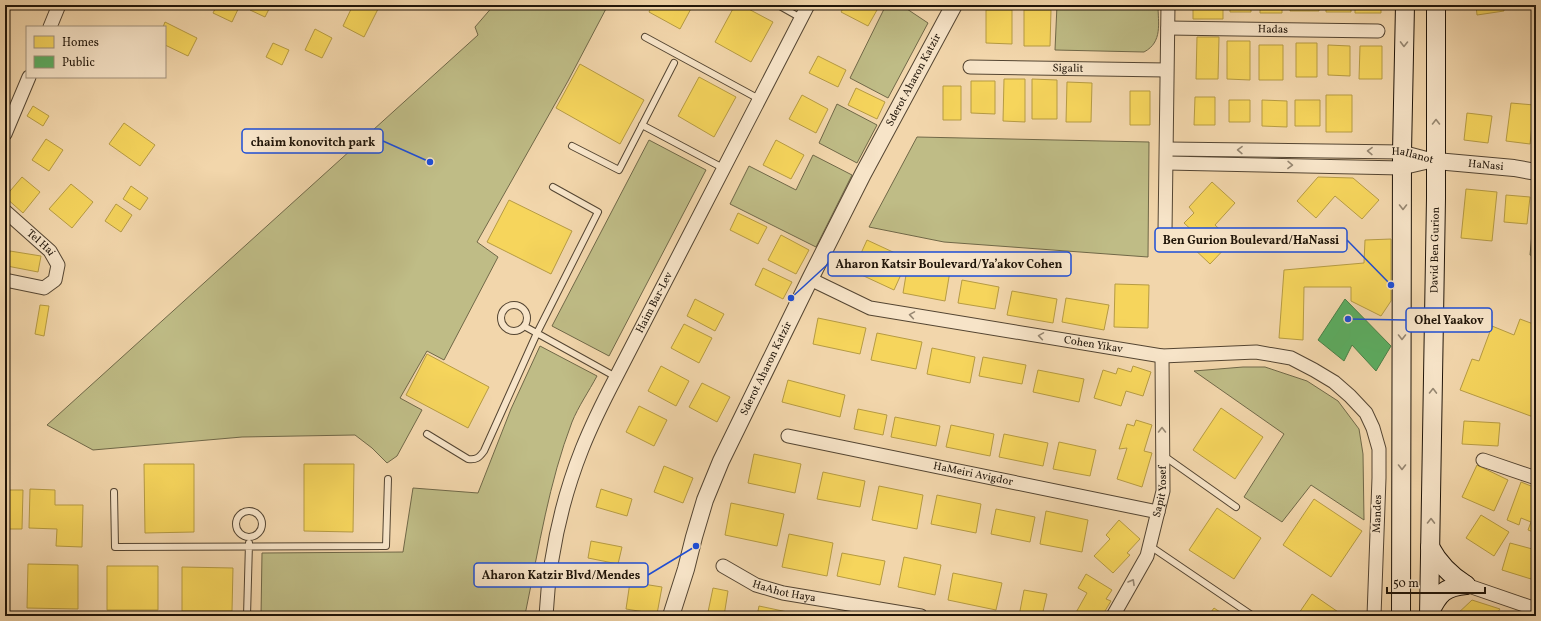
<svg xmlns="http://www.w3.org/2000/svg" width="1541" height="621" viewBox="0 0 1541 621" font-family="Vollkorn,serif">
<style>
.green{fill:#bfbc86;stroke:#706848}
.homes{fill:#f6d55c;stroke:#b69b43}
.public{fill:#5aae61;stroke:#498047}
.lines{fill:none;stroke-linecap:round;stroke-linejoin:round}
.service-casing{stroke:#544532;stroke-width:8}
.minor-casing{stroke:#544532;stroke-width:15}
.tertiary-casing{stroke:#544532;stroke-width:18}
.secondary-casing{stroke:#201509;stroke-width:20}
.service{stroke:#f7e4c8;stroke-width:6}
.minor{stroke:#f7e4c8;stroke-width:13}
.tertiary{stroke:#f7e4c8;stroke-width:16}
.secondary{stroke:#f7e4c8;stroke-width:18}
.oneway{stroke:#968772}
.labels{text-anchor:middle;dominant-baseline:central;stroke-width:4;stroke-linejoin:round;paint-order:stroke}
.street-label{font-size:11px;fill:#201509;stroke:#f7e4c8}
.leader{fill:none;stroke:#1d4ed8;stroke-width:1.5}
.callout-dot{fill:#1d4ed8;stroke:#f7e4c8;stroke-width:1.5}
.callout{fill:#f7e4c8;stroke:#1d4ed8;stroke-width:1.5}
.callout-label{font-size:12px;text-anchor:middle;font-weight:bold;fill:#201509}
</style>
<rect width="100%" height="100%" fill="#f2d6ab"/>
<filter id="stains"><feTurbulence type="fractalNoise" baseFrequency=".005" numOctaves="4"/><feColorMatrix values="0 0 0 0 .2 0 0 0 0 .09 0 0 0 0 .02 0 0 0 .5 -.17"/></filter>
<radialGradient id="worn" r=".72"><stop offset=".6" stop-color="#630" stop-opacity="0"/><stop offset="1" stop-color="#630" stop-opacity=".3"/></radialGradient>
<path class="green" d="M494 5H608L568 81 477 242 498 257 444 360 427 351 400 398 422 410 397 456 387 463 372 448 355 435 242 437 93 450 47 425 478 35 475 27Z
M886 5H901L928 23 888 98 850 78Z
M1057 5H1158C1158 23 1163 42 1144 52L1055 50Z
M837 104 877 125 857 163 819 143Z
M917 137 1149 142 1148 257 944 242 869 227Z
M649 140 706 170 609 356 552 326Z
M813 155 852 175 816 247 730 204 749 166 796 190Z
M1532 233H1536V257L1530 255Z
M540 346 597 376C589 391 578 407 572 422 549 482 539 547 526 610L524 616H261L262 553 403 552 413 488 478 493 511 409Z
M1243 367H1265L1307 381 1338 401 1359 429 1363 454 1364 520 1311 485 1282 522 1244 497 1284 434 1194 371Z"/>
<path class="homes" d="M217 5H240L232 22 213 13Z
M252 5H271L265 17 250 10Z
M353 5H374L379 7 364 37 343 26Z
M652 5H693L680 29 649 12Z
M735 5H741L773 22 751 62 715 42Z
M845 5H867L877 10 868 26 841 12Z
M1193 5H1223V19H1193Z
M1230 5H1251V12H1230Z
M1260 5H1282V13H1260Z
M1290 5H1319V11H1290Z
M1326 5H1351V12H1326Z
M1355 5H1381V13H1355Z
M1476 5H1503L1504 11 1477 15Z
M1520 5H1536V6L1520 9Z
M986 10H1012V44L986 43Z
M1024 10H1051L1050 46H1024Z
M165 22 197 38 188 56 165 45V27H163Z
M315 29 332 38 322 58 305 50Z
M1197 37H1219L1218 79H1196Z
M1227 41H1250V80L1227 79Z
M273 43 289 50 282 65 266 57Z
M1296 43H1317V77H1296Z
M1259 45H1283V80H1259Z
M1328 45 1350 46V76L1328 75Z
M1360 46H1382V79H1359Z
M818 56 846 70 838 87 809 73Z
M580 64 644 100 620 144 556 108Z
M699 77 736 97 714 137 678 116Z
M1004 79H1025V122L1003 121Z
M1032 79 1057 80V119H1032Z
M971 81H995V114L971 113Z
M1067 82 1092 83 1091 122H1066Z
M943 86H961V120H943Z
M856 88 885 102 877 119 848 105Z
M1130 91H1150V125H1130Z
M802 95 828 109 816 133 789 119Z
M1326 95H1352V132H1326Z
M1195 97H1215V125H1194Z
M1229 100H1250V122H1229Z
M1262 100 1287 101V127L1262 126Z
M1295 100H1320V126H1295Z
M1511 103 1534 105 1530 144 1506 141Z
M33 106 49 116 43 126 27 116Z
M1467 113 1492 116 1488 143 1464 140Z
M124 123 155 145 140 166 109 144Z
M46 139 63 150 49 171 32 160Z
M776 140 804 155 791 179 763 165Z
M22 177 40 192 23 213 5 197Z
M1318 177 1353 178 1379 200 1362 219 1335 196 1316 218 1297 201Z
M1212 182 1235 203 1215 225 1232 241 1210 264 1190 245 1198 236 1184 223 1194 213 1189 207Z
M71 184 93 202 72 228 49 209Z
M131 186 148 198 140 210 123 199Z
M1466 189 1497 192 1492 241 1461 238Z
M1506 195 1530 197 1527 224 1504 222Z
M509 200 572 231 551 274 487 242Z
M116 204 132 215 121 232 105 221Z
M738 213 767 227 758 244 730 230Z
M781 235 809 250 796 274 768 260Z
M1391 239V301L1381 316 1351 301V287H1304L1303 340 1279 338 1284 270 1364 263 1365 240Z
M867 240 908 259 894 290 853 271Z
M10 251 41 256 38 272 7 266Z
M908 263 950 271 945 301 903 293Z
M763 268 792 282 783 299 755 285Z
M962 280 999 287 995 309 958 303Z
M1115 284 1149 285 1148 328 1114 327Z
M1012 291 1057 299 1053 323 1007 315Z
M1066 298 1109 305 1104 330 1062 322Z
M695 299 724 314 715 331 687 316Z
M40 305 49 306 44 336 35 334Z
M818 318 866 328 860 354 813 344Z
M1520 319 1536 325V418L1460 390 1472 359 1479 361 1492 326 1514 335Z
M684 324 712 338 699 363 671 348Z
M877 333 922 342 916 369 871 360Z
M932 348 975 357 970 383 927 374Z
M427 354 489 387 468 428 406 395Z
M983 357 1026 365 1022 384 979 376Z
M661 366 689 381 676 406 648 391Z
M1133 366 1151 372 1143 396 1126 391 1121 406 1094 398 1103 370 1116 374 1118 368 1131 372Z
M1038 370 1084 379 1079 402 1033 392Z
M788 380 845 395 840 417 782 402Z
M702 383 730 397 717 422 689 407Z
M639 406 667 420 654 446 626 432Z
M1221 408 1263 437 1235 479 1193 450Z
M858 409 887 415 883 435 854 429Z
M895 417 940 426 936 446 891 437Z
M1136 420 1152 425 1144 451 1152 453 1142 487 1117 479 1127 448 1119 449 1127 424 1134 426Z
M1464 421 1500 423 1498 446 1462 444Z
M951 425 994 434 990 456 946 447Z
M1004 434 1048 443 1043 466 999 457Z
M1059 442 1096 450 1090 476 1053 469Z
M754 454 801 464 795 493 748 483Z
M144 464H194V532L145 533Z
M304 464H354L353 532 304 531Z
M1477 465 1508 480 1494 511 1462 497Z
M664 466 693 478 683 503 654 492Z
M823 472 865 481 860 507 817 499Z
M1521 482 1536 488V533L1528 530 1531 522 1521 518 1519 525 1507 520Z
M879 486 923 495 917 529 872 520Z
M30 489 55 490V505H83L82 547 56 546 57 529 29 528Z
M601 489 632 499 627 516 596 507Z
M5 490H23L22 529H5Z
M937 495 981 504 976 533 931 524Z
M1314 499 1362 531 1331 577 1283 545Z
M731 503 784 514 777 546 725 535Z
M1217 508 1261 538 1234 579 1189 550Z
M996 509 1035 517 1030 542 991 534Z
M1046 511 1088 520 1082 552 1040 544Z
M1481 515 1509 532 1494 556 1466 538Z
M1119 520 1140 539 1127 553 1130 555 1113 573 1094 556 1110 539 1106 535Z
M789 534 833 543 827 576 782 567Z
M591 541 622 547 618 564 588 558Z
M1510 543 1536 550V563L1531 579 1502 570Z
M842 553 885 561 880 585 837 576Z
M904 557 941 565 935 595 898 587Z
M28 564 78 565V609L27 608Z
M107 566H158V610H107Z
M182 567 233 568 232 611H182Z
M953 573 1002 583 996 610 948 600Z
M1086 574 1112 590 1106 599 1111 601 1102 616H1074L1087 593 1078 588Z
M630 582 662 587 657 614 626 609Z
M713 588 728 591 724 616 708 612Z
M1024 590 1047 594 1042 616H1019Z
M1312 594 1344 616H1297Z
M1472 600 1500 609 1495 616H1455Z
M759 606 797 614 796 616H757Z
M1214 608 1226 616H1208Z"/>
<path class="public" d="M1345 299 1391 346 1376 371 1352 345 1344 361 1318 340Z"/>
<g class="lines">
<defs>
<path id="service" d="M778 5 801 18
M645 37 759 99
M642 125 723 168
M572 146 619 170 674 63
M501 318a13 13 0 1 1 26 0a13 13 0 1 1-26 0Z
M524 326 616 377
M427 434 468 459C476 460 479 458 484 451L537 333 598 212 553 187
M1164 456 1236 507
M114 492 115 547 386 546 388 479
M236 524a13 13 0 1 1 26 0a13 13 0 1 1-26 0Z
M1150 546 1253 616
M247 616 249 543"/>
<g id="minor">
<path d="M50 27 59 5"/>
<path id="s1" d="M1168 28 1378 31"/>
<path id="s2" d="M970 67 1166 70"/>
<path d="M5 134 29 77"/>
<path id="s3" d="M1167 149 1402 152 1436 161"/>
<path d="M1167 163 1402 168 1432 161"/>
<path id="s4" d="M5 211 50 251 58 265 55 280 44 288 5 280"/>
<path d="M1165 232 1168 5"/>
<path id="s5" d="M810 279 870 308 1162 356 1256 352 1291 358 1314 370 1334 382 1350 396 1366 413 1373 428 1379 449V478L1374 616"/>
<path id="s6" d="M788 436 1158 512"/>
<path d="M1483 460 1536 478"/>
<path id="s7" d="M723 566 756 585 783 593 921 616"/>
<path d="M1466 585 1536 609"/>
<path id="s8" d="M546 616C549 560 561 502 582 449 592 424 604 400 616 377L808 5"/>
<path id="s9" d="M1113 616 1147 556 1163 491 1162 356"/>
</g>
<g id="tertiary">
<path id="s10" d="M1436 161 1514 168 1536 172"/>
<path id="s11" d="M671 616 686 569 694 537 705 500 721 461 810 279 863 174 954 5"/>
</g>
<g id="secondary">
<path d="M1430 547C1439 564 1450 575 1466 585"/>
<path d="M1430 612C1439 593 1445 587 1466 585"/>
<path d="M1401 616 1402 152 1405 5"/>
<path id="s12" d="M1429 616 1436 198V5"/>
</g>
</defs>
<use href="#service" class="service-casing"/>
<use href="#minor" class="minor-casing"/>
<use href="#tertiary" class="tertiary-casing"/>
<use href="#secondary" class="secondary-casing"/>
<use href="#service" class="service"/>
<use href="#minor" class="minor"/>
<use href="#tertiary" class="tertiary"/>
<use href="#secondary" class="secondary"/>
</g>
<defs><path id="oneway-chevron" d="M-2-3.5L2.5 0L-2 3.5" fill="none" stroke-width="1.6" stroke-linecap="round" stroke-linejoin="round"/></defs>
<g class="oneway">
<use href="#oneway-chevron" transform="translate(1404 44) rotate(91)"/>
<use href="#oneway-chevron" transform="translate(1436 122) rotate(-90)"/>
<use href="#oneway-chevron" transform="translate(1240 150) rotate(-179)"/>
<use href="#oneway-chevron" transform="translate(1370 151) rotate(-179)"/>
<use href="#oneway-chevron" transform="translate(1290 165) rotate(1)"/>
<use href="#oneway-chevron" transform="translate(1403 207) rotate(90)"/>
<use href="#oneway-chevron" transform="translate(912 315) rotate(-171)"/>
<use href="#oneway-chevron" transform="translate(1041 336) rotate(-171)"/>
<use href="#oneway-chevron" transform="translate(1402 337) rotate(90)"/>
<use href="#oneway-chevron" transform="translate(1433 391) rotate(-89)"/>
<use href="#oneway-chevron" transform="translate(1162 430) rotate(-90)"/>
<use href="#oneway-chevron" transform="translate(1402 467) rotate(90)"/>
<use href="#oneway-chevron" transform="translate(1431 521) rotate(-89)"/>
<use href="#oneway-chevron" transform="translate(1132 582) rotate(-60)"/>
</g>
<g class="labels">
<g class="street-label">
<text stroke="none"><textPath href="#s1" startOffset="105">Hadas</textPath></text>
<text stroke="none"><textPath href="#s2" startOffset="98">Sigalit</textPath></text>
<text stroke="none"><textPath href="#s11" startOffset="590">Sderot Aharon Katzir</textPath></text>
<text stroke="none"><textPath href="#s3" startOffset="246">HaIlanot</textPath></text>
<text stroke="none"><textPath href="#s10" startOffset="50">HaNasi</textPath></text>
<text stroke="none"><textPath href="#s4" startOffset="48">Tel Hai</textPath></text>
<text stroke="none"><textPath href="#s12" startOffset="366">David Ben Gurion</textPath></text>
<text stroke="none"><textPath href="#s8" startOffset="335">Haim Bar-Lev</textPath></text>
<text stroke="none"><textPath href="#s5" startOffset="293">Cohen Yikav</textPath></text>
<text stroke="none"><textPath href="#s11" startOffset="266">Sderot Aharon Katzir</textPath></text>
<text stroke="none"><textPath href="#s6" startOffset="189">HaMeiri Avigdor</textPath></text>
<text stroke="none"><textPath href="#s9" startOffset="135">Sapit Yosef</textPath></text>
<text transform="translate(1378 514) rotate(-88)">Mandes</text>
<text stroke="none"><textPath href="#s7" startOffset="67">HaAhot Haya</textPath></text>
</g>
</g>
<path class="leader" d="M430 162L383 141M1391 285L1347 240M791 298L828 264M1348 319L1406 320M696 546L648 575"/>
<g class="callout-dot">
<circle cx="430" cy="162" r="4"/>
<circle cx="1391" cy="285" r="4"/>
<circle cx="791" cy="298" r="4"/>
<circle cx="1348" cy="319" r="4"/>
<circle cx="696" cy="546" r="4"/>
</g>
<g class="callout">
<rect x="242" y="129" width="141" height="24" rx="4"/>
<rect x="1155" y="228" width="192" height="24" rx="4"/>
<rect x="828" y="252" width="243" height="24" rx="4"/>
<rect x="1406" y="308" width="86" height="24" rx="4"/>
<rect x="474" y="563" width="174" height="24" rx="4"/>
</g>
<g class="callout-label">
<text x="313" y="146">chaim konovitch park</text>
<text x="1251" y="244">Ben Gurion Boulevard/HaNassi</text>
<text x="949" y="268">Aharon Katsir Boulevard/Ya’akov Cohen</text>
<text x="1449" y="324">Ohel Yaakov</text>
<text x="561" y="579">Aharon Katzir Blvd/Mendes</text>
</g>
<rect width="1541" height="621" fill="none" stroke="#f2d6ab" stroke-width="20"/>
<rect x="6" y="6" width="1529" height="609" fill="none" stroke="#201509" stroke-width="2"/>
<rect x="10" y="10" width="1521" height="601" fill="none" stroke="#201509"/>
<rect x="26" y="26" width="140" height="52" fill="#f7e4c8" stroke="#a1917c"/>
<rect x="34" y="36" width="20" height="12" fill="#f6d55c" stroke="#a1917c"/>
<text x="62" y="46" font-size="12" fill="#201509">Homes</text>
<rect x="34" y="56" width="20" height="12" fill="#5aae61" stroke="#a1917c"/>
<text x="62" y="66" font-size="12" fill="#201509">Public</text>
<path d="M1387 587v6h98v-6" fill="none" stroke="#201509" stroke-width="2"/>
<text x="1393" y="587" font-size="12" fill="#201509" stroke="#f7e4c8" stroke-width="3" paint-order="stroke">50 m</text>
<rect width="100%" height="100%" filter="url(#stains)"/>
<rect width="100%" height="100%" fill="url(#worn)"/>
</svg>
